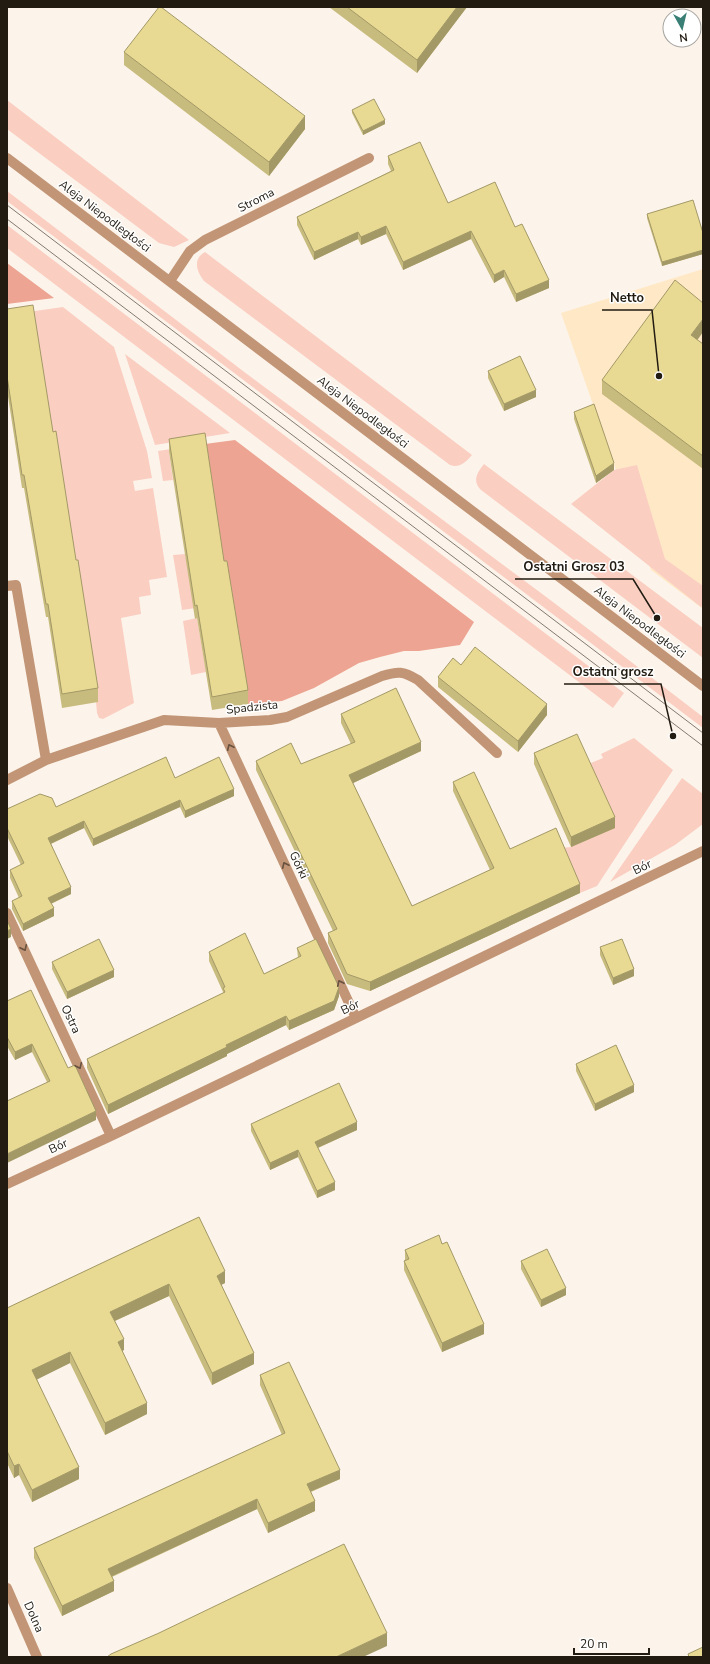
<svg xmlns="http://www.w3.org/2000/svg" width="710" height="1664" viewBox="0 0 710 1664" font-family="'Nunito Sans',sans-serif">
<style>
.built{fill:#ffe8c6}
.green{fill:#fbcec2}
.forest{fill:#eda492}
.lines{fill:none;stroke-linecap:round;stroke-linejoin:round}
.minor{stroke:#c29577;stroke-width:10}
.tram{stroke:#827b71;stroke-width:1}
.wall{fill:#c8bb7e}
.shaded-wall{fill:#a39967}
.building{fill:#e9da93;stroke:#a39967}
.oneway{stroke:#69523f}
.labels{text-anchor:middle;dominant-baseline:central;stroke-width:3;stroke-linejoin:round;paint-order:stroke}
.street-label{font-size:12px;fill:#211b11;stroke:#fff}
.leader{fill:none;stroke:#211b11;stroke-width:1.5}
.callout-dot{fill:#211b11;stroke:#fff;stroke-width:1.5}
.callout-label{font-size:13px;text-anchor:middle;font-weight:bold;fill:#211b11;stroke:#fff;stroke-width:3;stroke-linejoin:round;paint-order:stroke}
</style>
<rect width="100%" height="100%" fill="#fcf4ea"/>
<path class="built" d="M703 269V609L651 570 561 313Z"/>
<path class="green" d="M7 100 189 240 174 247 159 243 7 129Z
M7 191 243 371 553 602 703 717V728L7 201Z
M7 225 624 693 613 708 7 248Z
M205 252 472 455C465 463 460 468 450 465L204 281C197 272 192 259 205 252Z
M63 307 114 347 147 451 152 478 133 481 135 491 153 488 167 577 149 580 151 595 139 597 141 614 121 618 134 703 103 719 99 718 97 713 96 702 98 701 7 315Z
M125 354 230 433 155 445Z
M204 444 169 452 173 480 163 481 158 451Z
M484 464 703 628V658L481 490C472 481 477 473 484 464Z
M637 465 665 559 703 586V604L701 607 571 504 614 470Z
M185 554 196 608 182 610 173 555Z
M197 618 206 672 191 675 183 621Z
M634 738 673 770 597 886 580 893 561 848 571 847 586 765 603 758 601 754Z
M682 778 703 794V824L675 845 610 882Z"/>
<path class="forest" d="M7 263 54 298 7 304Z
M235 440 474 622 460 645 419 651H404L380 657 359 663 314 688 282 701 248 704 227 575H224L205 444Z"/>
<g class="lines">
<path class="minor" d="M7 158 703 686
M170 281 190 251 205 240 369 158
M7 586 16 585 46 760
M219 723 356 1018
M7 780 46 760 164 720 219 723 270 720 287 717 382 676C398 671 403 671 418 680L497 753
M7 913 111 1136
M7 1184 111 1136 703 851
M7 1588 37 1657"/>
<path class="tram" d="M7 205 703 733
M7 219 703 746"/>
</g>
<path class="wall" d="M329 7H467L417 73Z
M124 52 305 129 269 176 124 65Z
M352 110 385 124 363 135 352 113Z
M388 156 448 203 515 227 549 288 516 302 504 277 494 283 471 239 403 270 386 234 361 245 358 239 314 260 297 225V217L391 171 388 164Z
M647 214 703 233V254L662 266 647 218Z
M7 309 53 432 98 688V702L62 708 48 617H46L24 488H22L7 390Z
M697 340 703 344V469L602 394V380Z
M488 371 536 397 504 411 488 378Z
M574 412 614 470 596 483 574 419Z
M169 439 224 561 248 690V704L212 710 197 618 195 619 169 452Z
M461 665 547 715 518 752 438 687V677Z
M341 714 421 751 353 783 412 906 490 870 453 791V782L510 849 580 893 370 991 347 984 328 943V933L333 931 256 770V761L301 764 351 744 341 723Z
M534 753 615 828 571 847 534 764Z
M175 778 234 796 185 818 180 807 93 846 84 828 51 844 71 894 51 904 54 916 23 931 12 909V901L19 898 10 878V870L21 865 7 836V809L56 807Z
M600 947 634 976 613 985 600 955Z
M297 948 339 996 334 1010 289 1030 286 1025 227 1054V1056L108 1114 87 1068V1059L223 993V992L209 961V952L264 974 298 958Z
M52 962 114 977 67 999 52 969Z
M7 1001 68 1068 96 1120 47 1082 32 1052 15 1060 7 1046Z
M576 1064 634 1092 595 1111 576 1071Z
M251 1124 357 1130 318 1148 335 1190 317 1198 298 1157 270 1170 251 1131Z
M199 1217 225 1283 221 1285 254 1364 212 1385 169 1296 115 1321 124 1350 122 1351 147 1414 105 1435 70 1363 37 1379 79 1479 32 1502 19 1475 14 1478 7 1463V1308Z
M442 1244 484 1334 442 1352 404 1270V1261L405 1260V1250Z
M521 1261 566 1295 541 1307 521 1269Z
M260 1375 340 1479 311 1492 315 1511 268 1533 257 1509 112 1577 114 1591 62 1616 34 1558V1548L282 1435 260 1385Z"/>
<path class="shaded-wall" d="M457 7H467L417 73V60Z
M305 116V129L269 176V162Z
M385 120V124L363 135V131Z
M386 226V234L361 245V237Z
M471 231V239L403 270V262Z
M358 232V239L314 260V252Z
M703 250V254L662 266V262Z
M504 270V277L494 283V275Z
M549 280V288L516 302V294Z
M703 319V332L691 349V335Z
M536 390V397L504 411V404Z
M614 463V470L596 483V476Z
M547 704V715L518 752V741Z
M421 742V751L349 785V775Z
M234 789V796L185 818V811Z
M180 800V807L93 846V839Z
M615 817V828L571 847V837Z
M84 821V828L48 845V838Z
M580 884V893L370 991V982Z
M71 887V894L48 905V898Z
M54 908V916L23 931V924Z
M11 929V937L7 939V931Z
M634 969V976L613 985V978Z
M114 970V977L67 999V992Z
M339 987V996L334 1010 289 1030V1021Z
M286 1016V1025L227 1054V1056L108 1114V1105L226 1045Z
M32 1044V1052L15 1060V1052Z
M634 1085V1092L595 1111V1104Z
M96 1111V1120L7 1163V1154Z
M357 1122V1130L315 1149V1142Z
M298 1150V1157L270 1170V1163Z
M335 1182V1190L317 1198V1191Z
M225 1271V1283L217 1287V1276Z
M169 1284V1296L110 1323V1312Z
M566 1288V1295L541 1307V1300Z
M484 1324V1334L442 1352V1343Z
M124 1339V1350L118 1353V1342Z
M70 1352V1363L32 1382V1370Z
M254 1353V1364L212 1385V1373Z
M147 1403V1414L105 1435V1423Z
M19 1464V1475L14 1478V1466Z
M79 1467V1479L32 1502V1490Z
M340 1470V1479L307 1493V1484Z
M257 1499V1509L108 1578V1569Z
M315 1501V1511L268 1533V1523Z
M114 1581V1591L62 1616V1606Z
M387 1633V1646L363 1657H336Z"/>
<path class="building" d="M159 7H161L305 116 269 162 124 52Z
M347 7H457L417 60Z
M374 99 385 120 363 131 352 110Z
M420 142 448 203 495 182 515 227 522 224 549 280 516 294 504 270 494 275 471 231 403 262 386 226 361 237 358 232 314 252 297 217 394 170 388 156Z
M693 200 703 233V250L662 262 647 214Z
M675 280 703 303V319L691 335 703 344V456L602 380Z
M33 305 53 432 56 431 76 560H78L98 688 62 694 48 604H46L24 475H22L7 376V309Z
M520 356 536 390 504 404 488 371Z
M594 404 614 463 596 476 574 412Z
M205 433 224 561H227L248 690 212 697 197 605 195 606 169 439Z
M475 647 547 704 518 741 438 677 453 658 461 665Z
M396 688 421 742 349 775 412 906 494 868 453 782 474 772 510 849 556 828 580 884 370 982 347 974 328 933 337 929 256 761 291 743 301 764 355 742 341 714Z
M577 734 615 817 571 837 534 753Z
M166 757 175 778 219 757 234 789 185 811 180 800 93 839 84 821 48 838 71 887 48 898 54 908 23 924 12 901 22 896 10 870 24 863 7 828V809L40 794 52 798 56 807Z
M7 920 11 929 7 931Z
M245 933 264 974 301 956 297 948 316 939 339 987 334 1001 289 1021 286 1016 226 1045 227 1047 108 1105 87 1059 225 992 223 988 225 987 209 952Z
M99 939 114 970 67 992 52 962Z
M622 939 634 969 613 978 600 947Z
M31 990 68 1068 75 1065 96 1111 7 1154V1101L50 1081 32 1044 15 1052 7 1037V1001Z
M616 1045 634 1085 595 1104 576 1064Z
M339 1083 357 1122 315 1142 335 1182 317 1191 298 1150 270 1163 251 1124Z
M199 1217 225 1271 217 1276 254 1353 212 1373 169 1284 110 1312 124 1339 118 1342 147 1403 105 1423 70 1352 32 1370 79 1467 32 1490 19 1464 14 1466 7 1451V1308Z
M439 1235 442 1244 447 1242 484 1324 442 1343 404 1261 409 1259 405 1250Z
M547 1249 566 1288 541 1300 521 1261Z
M289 1362 340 1470 307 1484 315 1501 268 1523 257 1499 108 1569 114 1581 62 1606 34 1548 285 1433 260 1375Z
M344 1544 387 1633 336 1657H107L111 1654 159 1633Z
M703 1647V1657H689L688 1654Z"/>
<defs><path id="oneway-chevron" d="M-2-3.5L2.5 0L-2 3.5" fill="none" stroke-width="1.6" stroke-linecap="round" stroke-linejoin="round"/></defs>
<g class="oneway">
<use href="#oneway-chevron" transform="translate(230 747) rotate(-115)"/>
<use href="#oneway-chevron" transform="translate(285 865) rotate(-115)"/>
<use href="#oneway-chevron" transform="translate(24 948) rotate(65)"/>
<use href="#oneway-chevron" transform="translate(340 983) rotate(-115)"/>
<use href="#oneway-chevron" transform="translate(79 1066) rotate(65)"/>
</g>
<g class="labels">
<g class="street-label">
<text transform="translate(256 200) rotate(-27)">Stroma</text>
<text transform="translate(105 216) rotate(37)">Aleja Niepodległości</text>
<text transform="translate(363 412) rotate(37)">Aleja Niepodległości</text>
<text transform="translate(640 622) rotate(37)">Aleja Niepodległości</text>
<text transform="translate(252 707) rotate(-6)">Spadzista</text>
<text transform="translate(299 865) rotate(65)">Górki</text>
<text transform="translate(642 867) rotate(-26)">Bór</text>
<text transform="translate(350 1007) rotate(-26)">Bór</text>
<text transform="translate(71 1019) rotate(65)">Ostra</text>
<text transform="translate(58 1146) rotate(-25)">Bór</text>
<text transform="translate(34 1617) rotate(66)">Dolna</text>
</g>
</g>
<path class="leader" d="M659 376L652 310H602M657 618L633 579H515M673 736L661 684H564"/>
<g class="callout-dot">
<circle cx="659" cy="376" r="4"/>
<circle cx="657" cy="618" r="4"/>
<circle cx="673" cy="736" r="4"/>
</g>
<g class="callout-label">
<text x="627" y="302">Netto</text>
<text x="574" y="571">Ostatni Grosz 03</text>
<text x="613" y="676">Ostatni grosz</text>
</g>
<rect width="710" height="1664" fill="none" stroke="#211b11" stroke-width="16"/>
<g transform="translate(682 28) rotate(172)"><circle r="19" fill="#ffffff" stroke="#a6a4a0"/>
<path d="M0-3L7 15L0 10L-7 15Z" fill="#3a7f75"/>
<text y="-6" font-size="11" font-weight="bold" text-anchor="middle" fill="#211b11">N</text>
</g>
<path d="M574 1648v6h75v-6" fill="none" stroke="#211b11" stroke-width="2"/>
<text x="580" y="1648" font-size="12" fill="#211b11" stroke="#ffffff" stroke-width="3" paint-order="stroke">20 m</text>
</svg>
